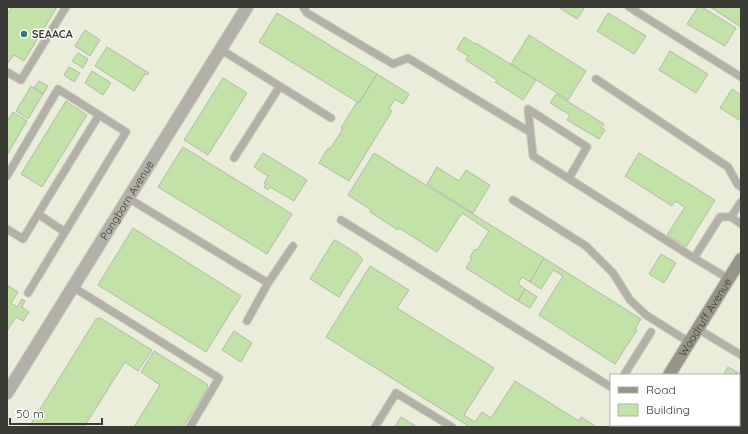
<svg xmlns="http://www.w3.org/2000/svg" width="748" height="434" viewBox="0 0 748 434" font-family="Quicksand,sans-serif">
<style>
.building{fill:#c2e2a8;stroke:#b2bbab}
.lines{fill:none;stroke-linecap:round;stroke-linejoin:round}
.lane-casing{stroke:#c7c9b9;stroke-width:9}
.street-casing{stroke:#c7c9b9;stroke-width:14}
.secondary-casing{stroke:#c7c9b9;stroke-width:14}
.lane{stroke:#b2b0a8;stroke-width:7}
.street{stroke:#b2b0a8;stroke-width:12}
.secondary{stroke:#979488;stroke-width:12}
.poi-dot{fill:#317981;stroke:#fff;stroke-width:1.5}
.labels{text-anchor:middle;dominant-baseline:central;stroke-width:3;stroke-linejoin:round;paint-order:stroke}
.poi-label{font-size:11px;font-weight:bold;fill:#3a3b34;stroke:#fff;text-anchor:start}
.street-label{font-size:11px;fill:#3a3b34;stroke:#fff}
</style>
<rect width="100%" height="100%" fill="#eaedda"/>
<path class="building" d="M12 7H57L24 61 14 55 7 64V14Z
M558 7H585L577 19Z
M698 7H702L736 28 725 46 687 24Z
M710 7H741V27Z
M277 13 377 74 359 103 259 42Z
M608 13 646 36 634 54 597 31Z
M85 30 100 40 90 56 75 46Z
M529 35 586 71 568 100 511 64Z
M464 37 475 44 476 43 536 80 523 100 495 82 497 80 466 60 468 56 457 49Z
M107 47 149 73 147 75 145 74 134 91 95 66Z
M670 51 708 74 696 93 659 70Z
M78 53 88 59 83 68 72 61Z
M69 67 80 73 74 82 64 75Z
M92 71 111 83 103 95 85 83Z
M377 74 409 94 403 104 395 99 389 109 392 111 349 181 319 163 328 148 330 149 343 129 341 128 357 102 359 103Z
M223 78 247 93 208 155 184 140Z
M39 81 48 86 43 94 34 88Z
M31 86 43 94 28 119 16 111Z
M732 89 741 95V121L720 108Z
M556 94 604 124 601 128 605 130 599 139 567 120 570 115 550 103Z
M66 101 87 115 42 187 21 174Z
M13 112 27 121 7 155V121Z
M183 147 292 214 267 254 158 187Z
M263 153 307 180 294 201 270 187 268 190 264 187 266 184 264 183 268 176 254 167Z
M374 153 544 258 530 282 522 277 518 284 525 289 518 301 466 268 472 258 470 257 475 249 477 250 489 231 462 213 437 252 399 228 398 230 370 212 371 210 348 195Z
M639 153 715 200 686 247 667 235 685 207 675 201 672 206 625 176Z
M437 167 459 181 466 170 490 185 473 213 427 184Z
M133 228 241 296 206 352 98 285Z
M334 240H335L358 254V255L363 259 339 297 310 279Z
M661 254 676 263 664 283 649 274Z
M544 258 641 319 635 329 637 330 615 364 539 315 563 276 553 270 541 289 530 282Z
M370 266 409 290 397 308 494 368 464 415 475 422 482 412 491 418 515 381 579 421 581 417 594 425 593 427H470L326 337Z
M7 285 18 292 11 303 17 307 22 299 25 301 22 307 29 312 23 321 16 317 7 331Z
M525 289 537 297 530 308 518 301Z
M100 318 152 350 138 371 125 362 84 427H29L96 319Z
M234 331 252 343 241 362 222 350Z
M154 351 207 384 208 388 183 427H134L160 385 141 372Z
M728 367 740 374 739 375H723Z
M739 376 741 377V417L739 416Z
M401 417 417 427H395Z"/>
<g class="lines">
<defs>
<path id="lane" d="M303 7 307 13 393 64 408 58 530 132
M629 7 741 77
M220 49 331 118
M7 72 21 80 66 7
M596 79 728 167 738 185 741 187
M234 158 280 86
M7 176 58 89 126 132 65 232 38 214 23 239 7 229
M569 178 587 147 528 109 533 156 694 258 720 217H731L741 202
M128 198 268 283 247 321
M513 200 586 246 613 273 630 300 646 315 689 342
M38 214 99 115
M731 217 741 224
M341 220 611 387
M694 258 729 279
M268 283 293 246
M73 287 219 378 190 427
M28 293 65 232
M698 329 741 355
M624 375 651 332
M724 425 726 427
M375 427 396 393 452 427"/>
<g id="street">
<path id="s1" d="M7 393 247 7"/>
</g>
<g id="secondary">
<path id="s2" d="M669 375 741 259"/>
<path d="M637 427 638 425"/>
</g>
</defs>
<use href="#lane" class="lane-casing"/>
<use href="#street" class="street-casing"/>
<use href="#secondary" class="secondary-casing"/>
<use href="#lane" class="lane"/>
<use href="#street" class="street"/>
<use href="#secondary" class="secondary"/>
</g>
<circle class="poi-dot" cx="24" cy="34" r="4"/>
<g class="labels">
<g class="poi-label">
<text x="32" y="34">SEAACA</text>
</g>
<g class="street-label">
<text stroke="none"><textPath href="#s1" startOffset="227">Pangborn Avenue</textPath></text>
<text stroke="none"><textPath href="#s2" startOffset="68">Woodruff Avenue</textPath></text>
</g>
</g>
<rect width="748" height="434" fill="none" stroke="#3a3b34" stroke-width="16"/>
<rect x="610" y="374" width="130" height="52" fill="#ffffff" stroke="#b0b1ae"/>
<rect x="618" y="387" width="20" height="6" fill="#979488" stroke="#b0b1ae"/>
<text x="646" y="394" font-size="12" fill="#3a3b34">Road</text>
<rect x="618" y="404" width="20" height="12" fill="#c2e2a8" stroke="#b0b1ae"/>
<text x="646" y="414" font-size="12" fill="#3a3b34">Building</text>
<path d="M10 418v6h92v-6" fill="none" stroke="#3a3b34" stroke-width="2"/>
<text x="16" y="418" font-size="12" fill="#3a3b34" stroke="#ffffff" stroke-width="3" paint-order="stroke">50 m</text>
</svg>
